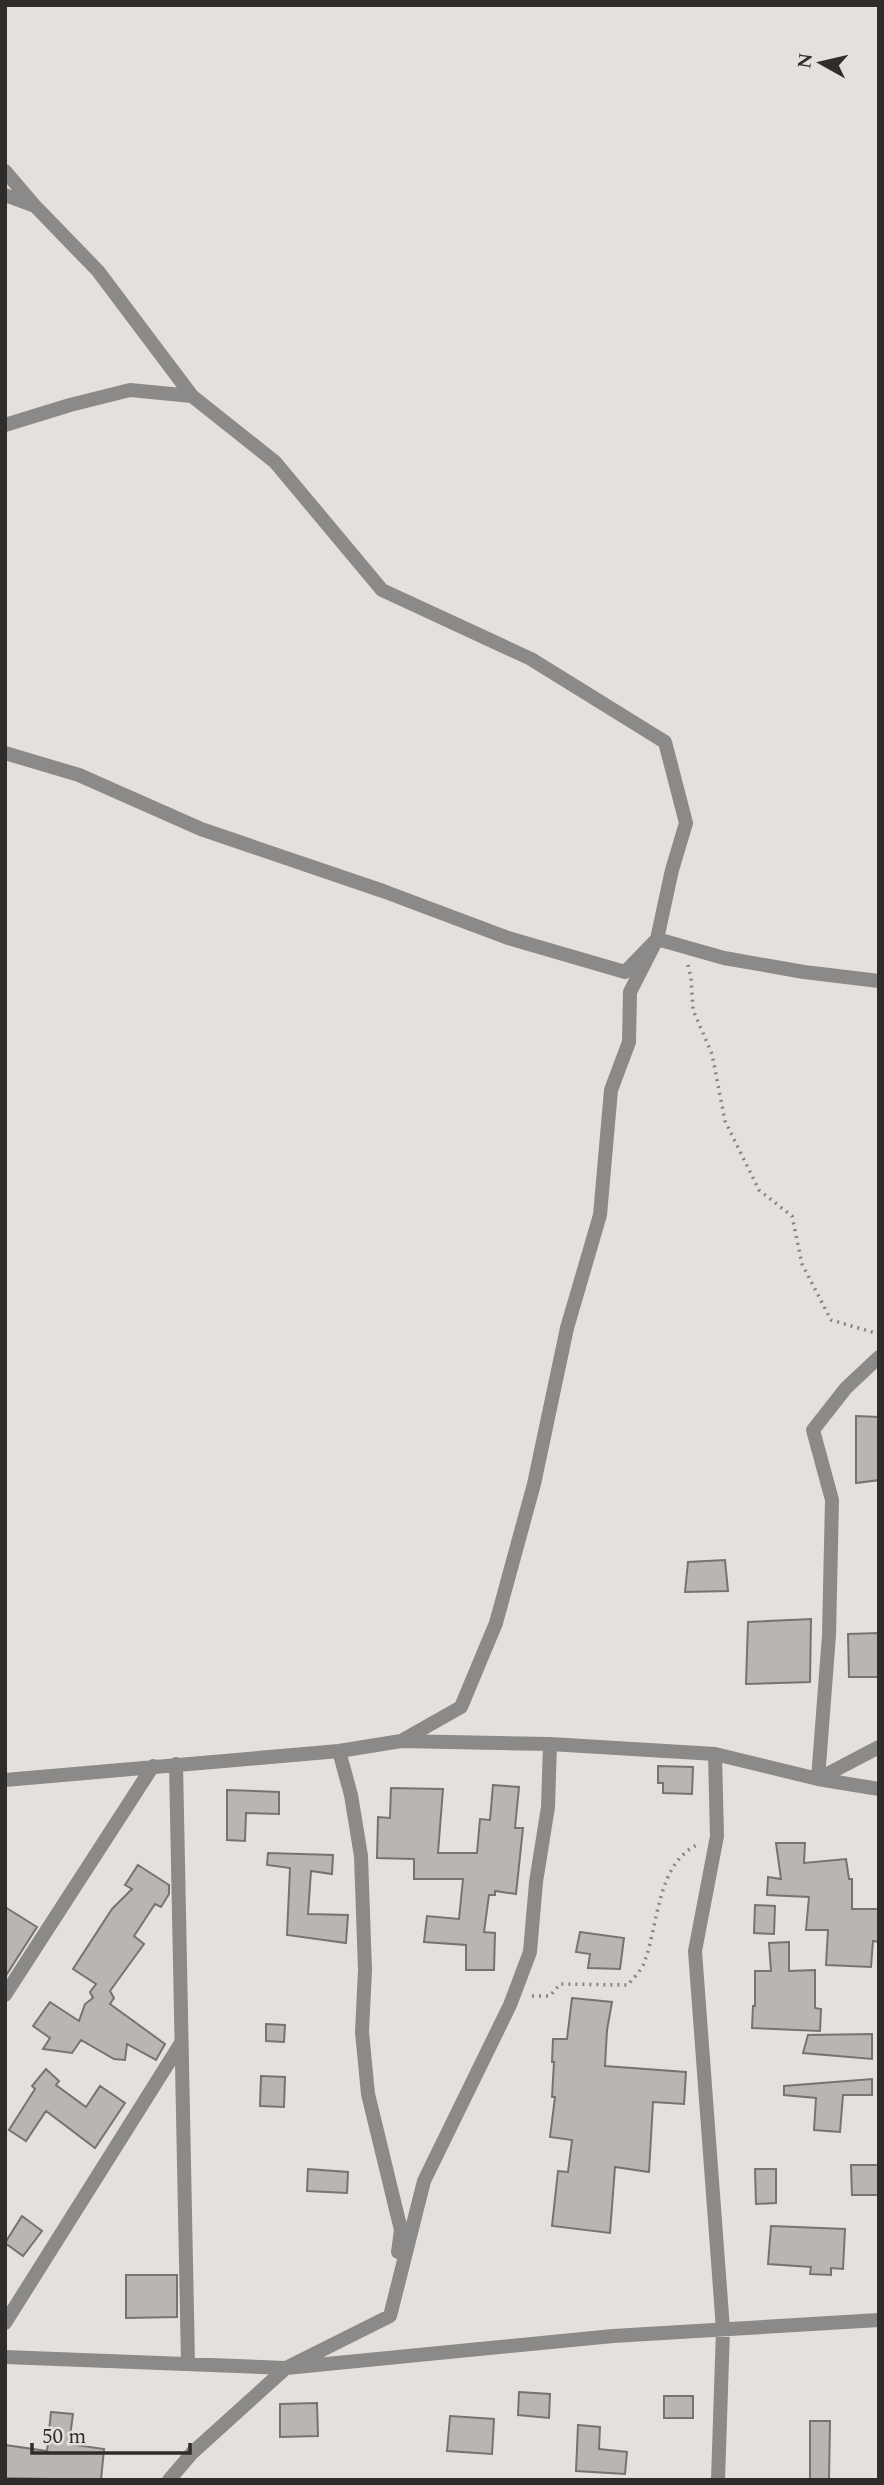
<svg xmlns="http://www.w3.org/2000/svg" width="884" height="2485" viewBox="0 0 884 2485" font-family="Spectral,serif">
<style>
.building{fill:#b9b5b1;stroke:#77736f;stroke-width:2}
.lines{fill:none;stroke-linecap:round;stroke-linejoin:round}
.path{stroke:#878480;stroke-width:3.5;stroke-dasharray:2 5;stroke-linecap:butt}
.minor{stroke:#8b8a88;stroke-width:14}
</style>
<rect width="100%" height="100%" fill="#e5e0db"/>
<path class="building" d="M856 1416 879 1417V1480L856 1483Z
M725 1560 728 1591 685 1592 688 1562Z
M811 1619 810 1682 746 1684 748 1622Z
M879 1633V1677H849L848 1634Z
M658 1766 693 1767 692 1794 663 1793V1783H658Z
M493 1785 519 1787 515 1828H523L516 1894 495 1891V1895H489L484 1932 495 1933 494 1970H466V1945L424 1942 427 1916 459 1919 463 1879H414V1859L377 1858 378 1817 390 1818 391 1788 443 1789 438 1853H477L480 1819 490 1820Z
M227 1790 279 1792V1814L246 1813 245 1841 227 1840Z
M776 1843H805L804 1863 846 1859 849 1879H852V1909H879V1942L873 1941 871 1967 826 1965 828 1930H806L809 1897 767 1895 768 1877 781 1879Z
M268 1853 333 1855 332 1874 311 1871 308 1914 348 1915 346 1943 287 1935 290 1868 267 1865Z
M138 1865 169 1885V1894L161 1907 155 1904 134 1936 144 1944 110 1991 114 1998 110 2004 165 2044 156 2060 127 2044 125 2060 114 2059 81 2040 72 2053 43 2049 50 2038 33 2026 50 2002 79 2021 85 2004 93 1998 90 1992 96 1984 73 1969 112 1909 132 1889 125 1885Z
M755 1905 775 1906 774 1934 754 1933Z
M5 1907 37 1927 5 1977Z
M580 1932 624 1938 620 1969 588 1968 590 1954 576 1952Z
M789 1942V1971L815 1970V2008L821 2009 820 2031 752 2028 753 2006H755V1971H771L769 1943Z
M572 1998 612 2002 607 2030 605 2066 686 2072 684 2104 653 2102 649 2172 615 2167 610 2233 552 2226 558 2171 568 2172 572 2140 550 2137 555 2097H552L554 2062H552L553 2039H567Z
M266 2024 285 2025 284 2042 266 2041Z
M872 2034V2059L803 2053 808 2035Z
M46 2069 59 2081 56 2085 86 2107 100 2086 125 2103 95 2148 46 2111 26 2141 9 2130 35 2089 32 2086Z
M261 2076 285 2077 284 2107 260 2106Z
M872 2079V2095H843L840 2132 814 2130 816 2098 784 2095V2086Z
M851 2165H879V2195H852Z
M308 2169 348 2172 347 2193 307 2191Z
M755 2169H776V2203L756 2204Z
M22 2216 42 2231 23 2256 5 2243Z
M771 2226 845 2229 843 2269 831 2268V2275L810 2274 811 2267 768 2264Z
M126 2275H177V2317L126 2318Z
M519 2392 550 2394 549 2418 518 2415Z
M664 2396H693V2418H664Z
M317 2403 318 2436 280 2437V2404Z
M51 2412 73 2414 69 2444 104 2449 101 2480 5 2478V2445L47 2451Z
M450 2416 494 2419 492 2454 447 2451Z
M810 2421H830L829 2480H810Z
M578 2425 600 2427 599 2449 627 2452 625 2474 576 2471Z"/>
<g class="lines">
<path class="path" d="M688 965 691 978 693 1010 712 1054 725 1121 759 1190 792 1216 802 1264 831 1320 879 1334
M532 1996H550L560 1984 628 1985C633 1978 641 1971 644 1963 659 1925 656 1863 699 1844"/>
<path class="minor" d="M5 171 34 205
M5 195 35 206 98 271 192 396
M5 425 70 405 130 390 192 396 275 462 382 590 531 659 665 742 686 823 672 870 657 939 630 992 629 1042 611 1090 600 1215 567 1328 534 1484 496 1623 461 1707 401 1741
M5 753 79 775 201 829 383 891 508 938 625 972 657 939 724 958 804 972 879 981
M339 1751 351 1795 361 1856 365 1970 362 2032 368 2094 401 2230 398 2252
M715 1754 717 1836 695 1951 723 2329 718 2480
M176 1764 188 2363
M818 1779 829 1635 832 1500 813 1430 846 1388 879 1357
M818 1779 879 1747
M5 1780 339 1751 401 1741 550 1744 715 1754 818 1779 879 1789
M5 1995 153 1766
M5 2323 181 2043
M5 2357 286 2368 613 2336 879 2320
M169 2480 192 2453 286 2368 390 2316 424 2181 510 2005 530 1952 536 1882 548 1807 550 1744"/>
</g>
<rect width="884" height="2485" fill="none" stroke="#2e2d2b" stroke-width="14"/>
<g transform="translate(821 63) rotate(278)" stroke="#e5e0db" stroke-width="5" paint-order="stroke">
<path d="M0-5L12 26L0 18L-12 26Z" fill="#2e2d2b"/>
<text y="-10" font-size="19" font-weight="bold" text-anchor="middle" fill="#2e2d2b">N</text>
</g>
<path d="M32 2443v10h158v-10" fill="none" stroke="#2e2d2b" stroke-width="3.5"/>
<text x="42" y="2443" font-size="21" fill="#2e2d2b" stroke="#e5e0db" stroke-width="5" paint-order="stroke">50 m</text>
</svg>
